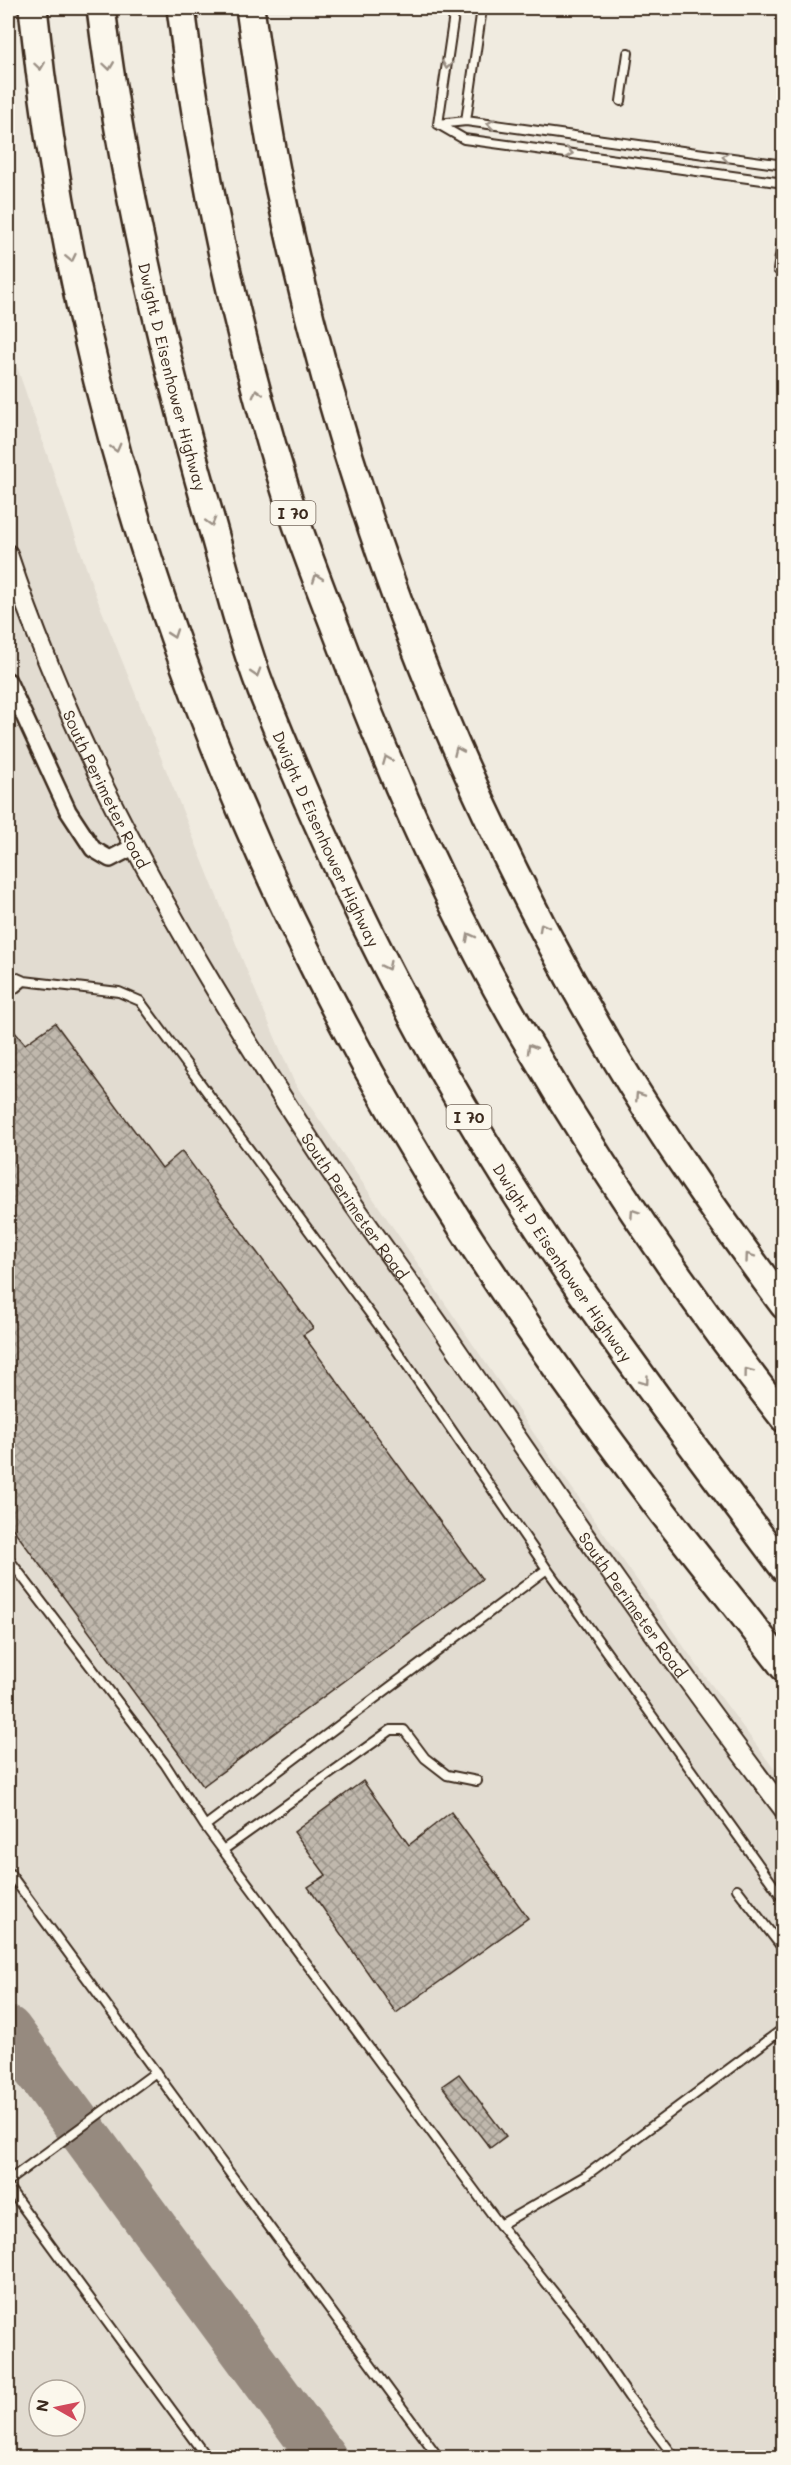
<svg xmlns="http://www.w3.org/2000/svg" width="791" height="2465" viewBox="0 0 791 2465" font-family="Mali,sans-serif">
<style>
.built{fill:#e2dcd1;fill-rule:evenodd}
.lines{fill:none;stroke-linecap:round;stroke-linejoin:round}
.taxiway{stroke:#968a7f;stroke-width:48}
.building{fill:url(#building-cross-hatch);stroke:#3b2a1e;stroke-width:1.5}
.service-casing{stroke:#3b2a1e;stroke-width:12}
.minor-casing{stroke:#3b2a1e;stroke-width:20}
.tertiary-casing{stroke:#3b2a1e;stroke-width:22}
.motorway-casing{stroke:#3b2a1e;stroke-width:32}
.service{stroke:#fbf7ec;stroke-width:8}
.minor{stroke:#fbf7ec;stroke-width:15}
.tertiary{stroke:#fbf7ec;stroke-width:18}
.motorway{stroke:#fbf7ec;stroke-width:27}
.oneway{stroke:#9b9085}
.labels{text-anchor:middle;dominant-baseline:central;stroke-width:4.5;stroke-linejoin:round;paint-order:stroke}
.shield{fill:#fbf7ec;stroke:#75685c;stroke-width:1.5}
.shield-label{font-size:15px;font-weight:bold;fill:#3b2a1e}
.street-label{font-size:16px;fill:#3b2a1e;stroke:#fbf7ec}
</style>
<defs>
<pattern id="building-cross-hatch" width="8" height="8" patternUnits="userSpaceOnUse" patternTransform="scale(1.5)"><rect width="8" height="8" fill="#c0b8ad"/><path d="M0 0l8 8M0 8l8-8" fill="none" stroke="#9d968c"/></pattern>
</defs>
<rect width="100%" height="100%" fill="#f0ebe0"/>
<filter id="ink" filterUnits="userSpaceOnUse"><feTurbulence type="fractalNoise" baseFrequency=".0167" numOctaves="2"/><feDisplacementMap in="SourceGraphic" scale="12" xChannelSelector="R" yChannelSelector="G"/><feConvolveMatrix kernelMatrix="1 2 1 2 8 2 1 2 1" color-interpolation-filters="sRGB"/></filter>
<g filter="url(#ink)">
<path class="built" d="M8 341 96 596 249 976 295 1084 550 1457 699 1668 783 1781V2457H8ZM39 2390H75V2426H39Z"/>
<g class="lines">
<path class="taxiway" d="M8 2030 323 2458"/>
</g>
<path class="building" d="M55 1023 162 1168 182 1151 313 1328 303 1335 482 1579 203 1786 8 1522V1024L25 1044Z
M363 1781 409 1845 451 1812 528 1918 396 2013 308 1887 326 1875 294 1832Z
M459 2074 506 2136 490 2148 442 2086Z"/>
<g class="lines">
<defs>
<path id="service" d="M455 8 438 124 464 139 784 183
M621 101 628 53
M466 121 482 8
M438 124 466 121 784 165
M778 270 784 228
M8 974 24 981 119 992 140 1001 396 1349 547 1569 784 1900
M8 994 24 981
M8 1558 165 1764 205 1826 500 2225 576 2320 629 2397 675 2458
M205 1826 547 1569
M223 1850 391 1730H404L425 1758 447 1775 477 1781
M8 1871 439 2458
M737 1889 784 1950
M8 2181 156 2072
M8 2187 207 2458
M500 2225 585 2176 784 2028"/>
<path id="minor" d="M8 681 68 811 93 849 110 859 135 846"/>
<g id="tertiary">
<path id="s1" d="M8 554C79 769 195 965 319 1154 358 1214 402 1271 443 1330 554 1492 665 1654 784 1810"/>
</g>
<g id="motorway">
<path d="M33 8C78 446 231 870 470 1240 529 1331 593 1420 658 1506 699 1560 743 1613 784 1667"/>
<path id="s2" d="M101 8C122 178 160 343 207 508 224 567 240 634 262 691 323 844 395 994 480 1135 570 1286 678 1426 784 1568"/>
<path d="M181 8C201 173 237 336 287 495 303 545 322 593 341 642 392 778 451 912 525 1038 602 1170 689 1297 784 1418"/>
<path d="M250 8C259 69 267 130 280 190 345 499 454 786 615 1057 666 1143 724 1224 784 1305"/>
</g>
</defs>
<use href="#service" class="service-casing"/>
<use href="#minor" class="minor-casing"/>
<use href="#tertiary" class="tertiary-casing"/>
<use href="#motorway" class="motorway-casing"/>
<use href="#service" class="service"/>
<use href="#minor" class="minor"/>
<use href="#tertiary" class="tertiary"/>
<use href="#motorway" class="motorway"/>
</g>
<defs><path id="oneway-chevron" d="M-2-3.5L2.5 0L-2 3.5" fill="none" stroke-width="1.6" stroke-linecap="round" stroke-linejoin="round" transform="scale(1.5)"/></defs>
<g class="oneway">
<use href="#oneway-chevron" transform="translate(447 65) rotate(98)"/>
<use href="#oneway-chevron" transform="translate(40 66) rotate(82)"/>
<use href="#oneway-chevron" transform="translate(109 66) rotate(82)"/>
<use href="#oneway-chevron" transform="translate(491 124) rotate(-172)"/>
<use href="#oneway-chevron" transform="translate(569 153) rotate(8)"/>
<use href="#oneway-chevron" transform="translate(726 157) rotate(-172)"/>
<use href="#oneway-chevron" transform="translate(71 258) rotate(78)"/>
<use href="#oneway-chevron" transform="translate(257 393) rotate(-106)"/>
<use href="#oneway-chevron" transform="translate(116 448) rotate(75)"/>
<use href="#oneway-chevron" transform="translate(211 522) rotate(74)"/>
<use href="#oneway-chevron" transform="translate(317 578) rotate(-110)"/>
<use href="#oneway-chevron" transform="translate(173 634) rotate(71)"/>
<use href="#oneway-chevron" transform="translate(256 673) rotate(73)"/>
<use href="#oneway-chevron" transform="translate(458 751) rotate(-114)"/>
<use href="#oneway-chevron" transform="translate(387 760) rotate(-112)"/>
<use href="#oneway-chevron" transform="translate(543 927) rotate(-118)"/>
<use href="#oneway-chevron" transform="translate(470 937) rotate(-118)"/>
<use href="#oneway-chevron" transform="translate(387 966) rotate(64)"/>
<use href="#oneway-chevron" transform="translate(531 1048) rotate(-121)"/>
<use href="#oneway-chevron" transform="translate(639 1096) rotate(-123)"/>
<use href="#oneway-chevron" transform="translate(634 1213) rotate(-124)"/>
<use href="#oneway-chevron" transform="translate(749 1257) rotate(-126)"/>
<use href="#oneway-chevron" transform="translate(748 1372) rotate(-127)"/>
<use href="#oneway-chevron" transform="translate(645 1381) rotate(54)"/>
</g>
</g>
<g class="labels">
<g class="shield">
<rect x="270.5" y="501" width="45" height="24" rx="4.5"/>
<rect x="446.5" y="1105" width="45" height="24" rx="4.5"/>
</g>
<g class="shield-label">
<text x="293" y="513">I 70</text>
<text x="469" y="1117">I 70</text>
</g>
<g class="street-label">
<text stroke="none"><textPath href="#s2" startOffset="376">Dwight D Eisenhower Highway</textPath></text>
<text stroke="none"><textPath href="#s1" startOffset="255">South Perimeter Road</textPath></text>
<text stroke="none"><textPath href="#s2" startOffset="864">Dwight D Eisenhower Highway</textPath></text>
<text stroke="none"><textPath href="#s1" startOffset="741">South Perimeter Road</textPath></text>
<text stroke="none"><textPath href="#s2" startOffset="1350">Dwight D Eisenhower Highway</textPath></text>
<text stroke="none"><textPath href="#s1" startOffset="1227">South Perimeter Road</textPath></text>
</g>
</g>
<rect width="791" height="2465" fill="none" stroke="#fbf7ec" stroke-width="30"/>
<rect x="15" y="15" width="761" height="2435" fill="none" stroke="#3b2a1e" stroke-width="2" filter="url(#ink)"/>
<g transform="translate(57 2408) rotate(279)"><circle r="28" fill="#fbf7ec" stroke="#aea59a" stroke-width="1.5"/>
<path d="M0-4.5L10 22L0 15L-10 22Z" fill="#d1495b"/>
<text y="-9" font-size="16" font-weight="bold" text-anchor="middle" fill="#3b2a1e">N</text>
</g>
</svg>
